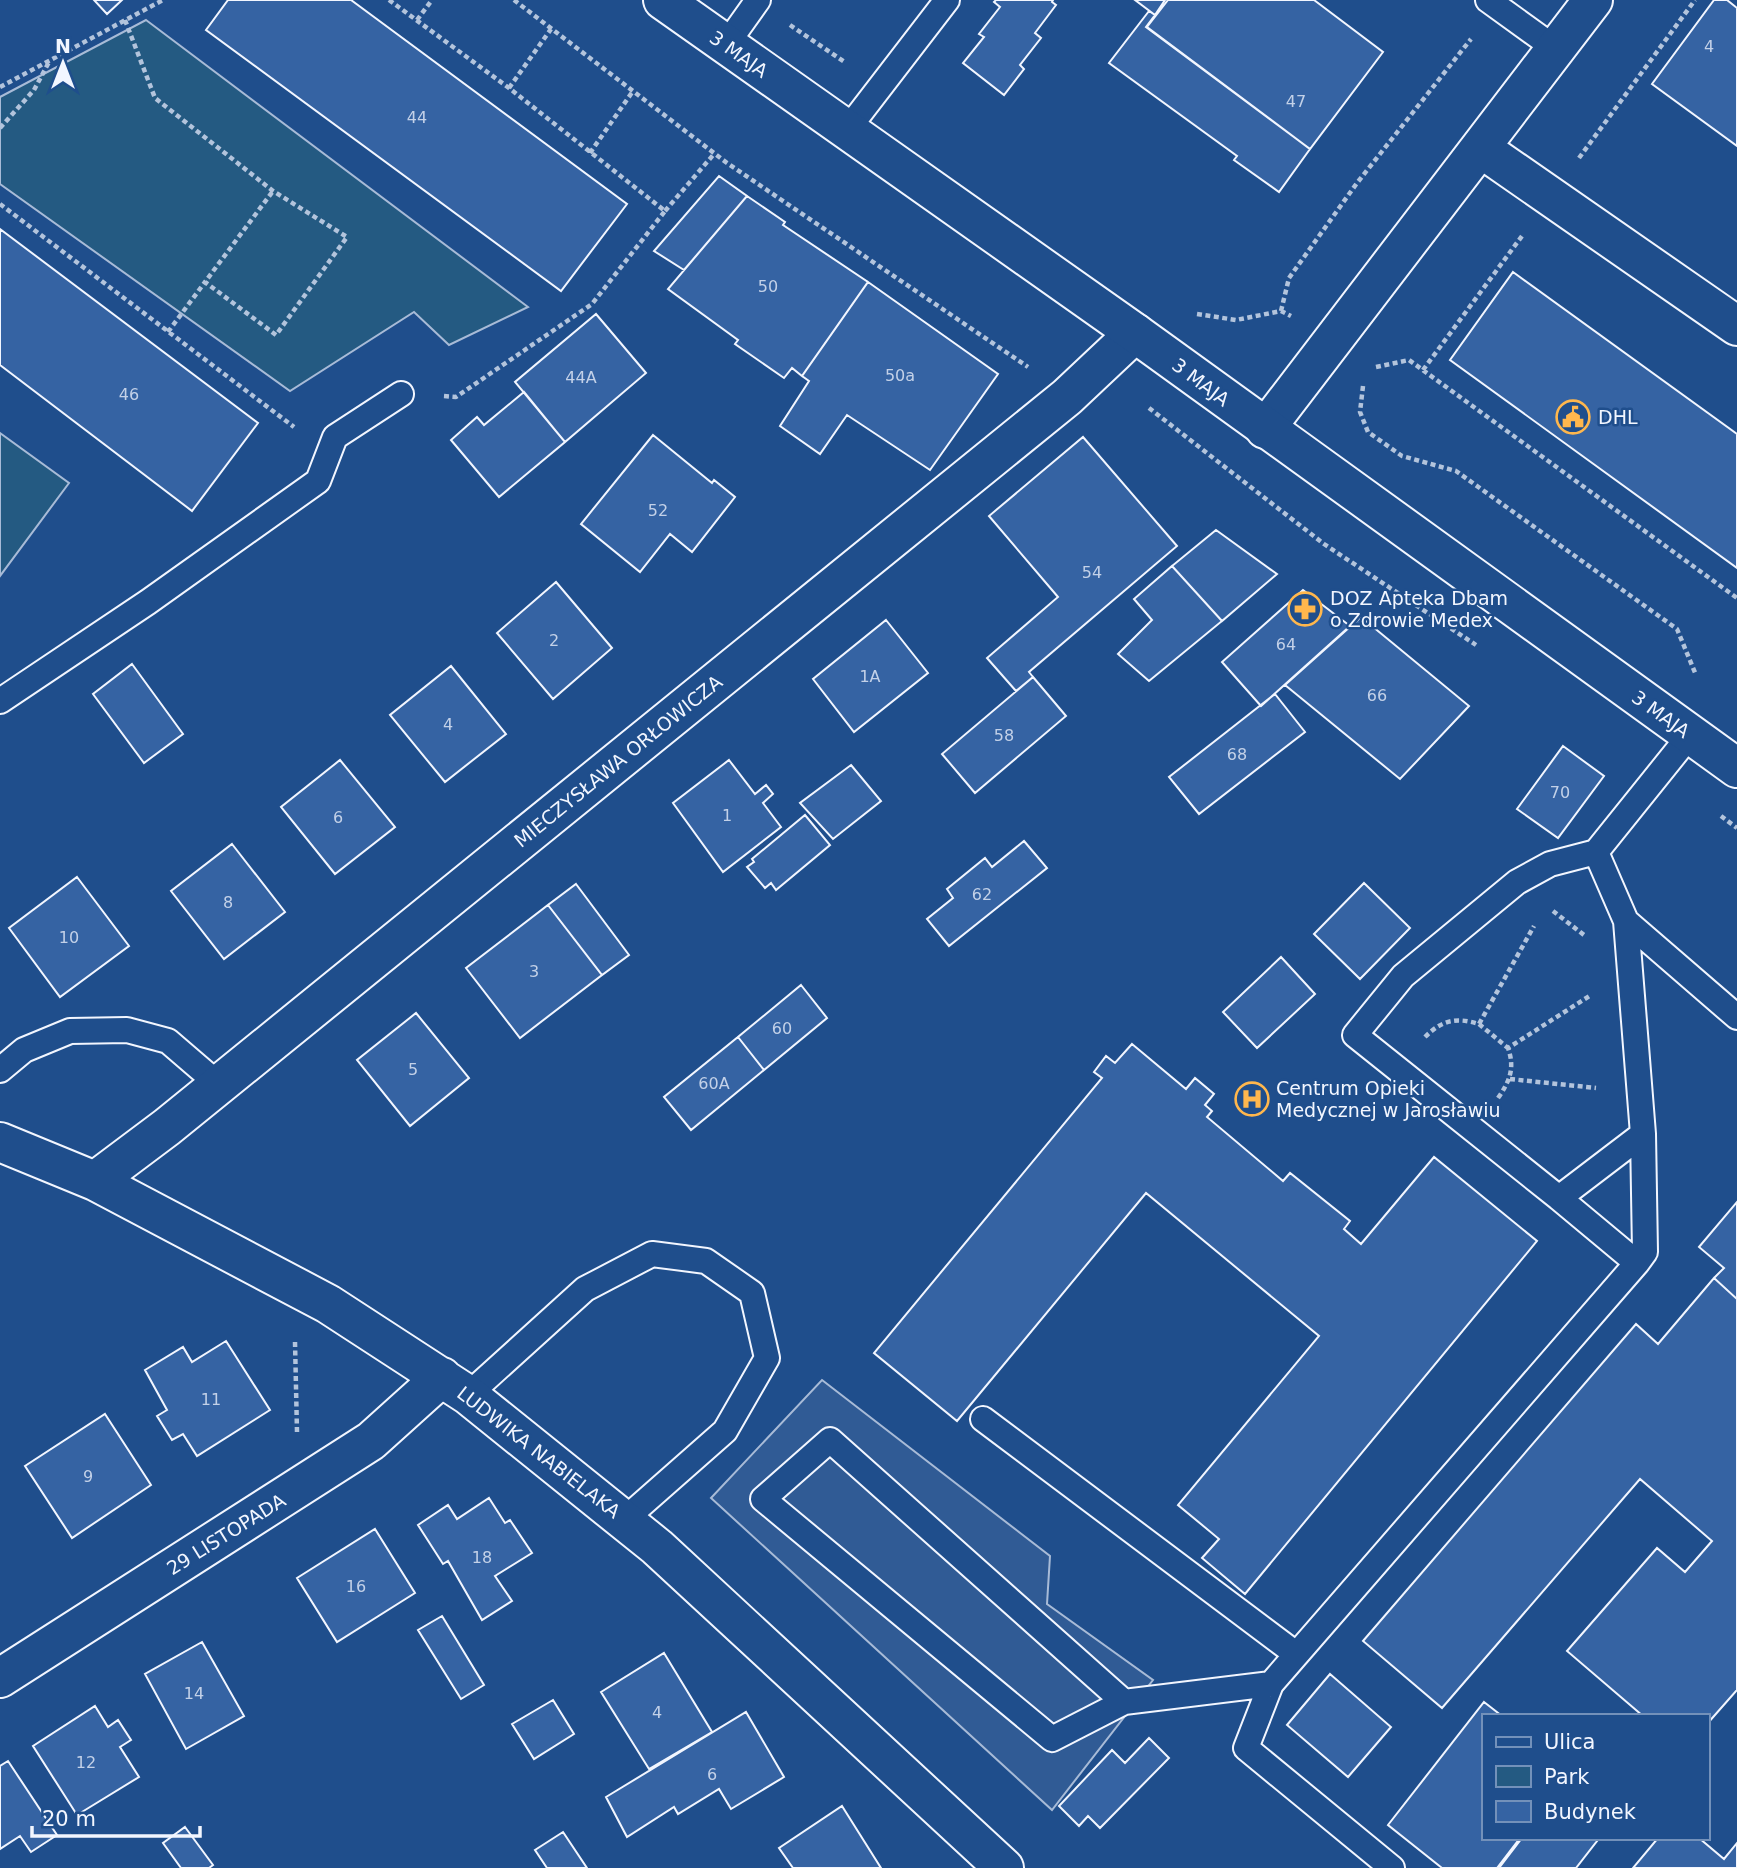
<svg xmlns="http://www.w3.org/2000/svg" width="1737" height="1868" viewBox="0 0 1737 1868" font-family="'DejaVu Sans',sans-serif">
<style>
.green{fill:#245a82;stroke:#a8bbd7;stroke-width:2}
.parking{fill:#305b95;stroke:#a8bbd7;stroke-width:2}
.building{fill:#3563a3;stroke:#f2f6ff;stroke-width:2}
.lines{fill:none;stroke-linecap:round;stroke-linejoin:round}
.service-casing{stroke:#f2f6ff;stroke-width:28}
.minor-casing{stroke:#f2f6ff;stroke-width:42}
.tertiary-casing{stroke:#f2f6ff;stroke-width:42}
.path{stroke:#b3c4dc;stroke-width:4.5;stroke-dasharray:5 3.5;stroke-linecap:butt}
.service{stroke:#1f4e8c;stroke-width:24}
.minor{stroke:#1f4e8c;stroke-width:38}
.tertiary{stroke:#1f4e8c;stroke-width:38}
.labels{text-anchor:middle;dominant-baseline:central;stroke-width:5;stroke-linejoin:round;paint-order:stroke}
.number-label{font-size:16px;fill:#c3d1e8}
.street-label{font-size:19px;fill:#f2f6ff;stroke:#1f4e8c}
.poi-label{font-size:19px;fill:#f2f6ff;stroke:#1f4e8c;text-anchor:start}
</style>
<rect width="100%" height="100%" fill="#1f4e8c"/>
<path class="green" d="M146 20 528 307 449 345 414 312 290 391 0 184V97Z
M0 433 69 483 0 576Z"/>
<path class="parking" d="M822 1380 1050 1556 1047 1604 1153 1680 1052 1810 711 1498Z"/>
<path class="building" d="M94 0H122L107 14Z
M228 0H351L627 204 561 291 206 30Z
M996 0H1053L1052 2 1056 5 1035 33 1041 38 1020 65 1024 69 1004 95 963 63 984 37 979 34 1000 7 994 2Z
M1135 0H1165L1155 15Z
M1168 0H1314L1383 52 1310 149 1147 27Z
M1714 0H1727L1737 8V146L1652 84Z
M1149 11 1155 15 1146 27 1310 149 1279 192 1234 160 1237 156 1109 63Z
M719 176 747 196 684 270 654 251Z
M747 196 785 222 783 225 868 282 802 376 792 368 784 378 735 344 738 340 668 289Z
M0 229 258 423 192 511 0 365Z
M1513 272 1737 434V568L1450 360Z
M868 282 998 374 930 470 847 415 820 454 780 426 809 381 802 376Z
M596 314 646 373 565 442 515 382Z
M524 392 565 442 499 497 451 440 477 417 484 425Z
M653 435 712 483 714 480 735 497 692 552 670 534 640 572 581 524Z
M1083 437 1177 546 1029 672 1033 677 1016 691 987 658 1058 597 989 516Z
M1216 530 1277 574 1222 621 1172 566Z
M1172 566 1222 621 1149 681 1118 654 1152 620 1134 599Z
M556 582 612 648 553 699 497 633Z
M1303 590 1350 626 1261 706 1222 662Z
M1361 617 1469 706 1400 779 1285 685Z
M886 620 928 673 854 732 813 679Z
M132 664 183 734 144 763 93 694Z
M451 666 506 734 445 782 390 715Z
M1033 677 1066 716 975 793 942 754Z
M1275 694 1305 732 1199 814 1169 777Z
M1563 746 1604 776 1558 838 1517 809Z
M340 760 395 827 335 874 281 807Z
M729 760 755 794 766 785 773 794 763 803 781 827 723 872 673 803Z
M851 765 881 801 833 839 800 803Z
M805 815 830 845 776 890 771 883 765 888 747 867 754 862 752 859Z
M1024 841 1047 868 949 946 927 919 953 898 947 889 985 858 992 867Z
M232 844 285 912 224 959 171 891Z
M77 877 129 946 60 997 9 928Z
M1364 883 1410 928 1360 979 1314 934Z
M576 884 629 955 602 975 548 905Z
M548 905 602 975 520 1038 466 968Z
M1281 957 1315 994 1257 1048 1223 1012Z
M801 985 827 1018 764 1070 738 1037Z
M416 1013 469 1078 410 1126 357 1060Z
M738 1037 764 1070 691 1130 664 1097Z
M1132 1044 1186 1089 1195 1078 1214 1094 1205 1105 1212 1111 1207 1117 1283 1181 1290 1173 1350 1221 1344 1229 1361 1244 1434 1157 1537 1241 1245 1594 1202 1558 1219 1539 1178 1505 1319 1336 1146 1193 957 1421 874 1353 1102 1078 1094 1072 1106 1056 1115 1063Z
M1737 1202V1299L1714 1278 1724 1268 1699 1247Z
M1714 1278 1737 1299V1690L1707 1724V1716H1643L1567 1651 1657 1548 1685 1572 1712 1541 1640 1479 1442 1708 1363 1641 1636 1324 1658 1344Z
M226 1341 270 1410 197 1456 183 1434 172 1440 157 1416 167 1410 145 1370 183 1347 192 1362Z
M105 1414 151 1485 72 1538 25 1466Z
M489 1498 505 1523 510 1520 532 1553 495 1576 512 1601 482 1620 448 1561 443 1564 418 1525 448 1505 457 1519Z
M375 1529 415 1593 337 1642 297 1578Z
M442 1616 484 1685 461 1699 418 1630Z
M202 1642 244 1716 186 1749 145 1674Z
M664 1653 712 1732 649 1769 601 1692Z
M1330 1674 1391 1727 1348 1777 1287 1725Z
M553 1700 574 1734 534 1759 512 1724Z
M1484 1702 1502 1716H1483V1838H1520L1497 1868H1442L1388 1825Z
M95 1706 108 1727 118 1720 131 1740 120 1747 139 1777 77 1815 33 1746Z
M746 1712 784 1777 731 1809 719 1789 678 1814 674 1807 627 1837 606 1797Z
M1149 1738 1169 1758 1100 1828 1088 1816 1079 1826 1059 1806 1112 1750 1125 1763Z
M8 1761 57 1835 31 1852 20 1836 0 1849V1766Z
M842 1806 881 1868H793L779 1848Z
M185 1827 213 1865 209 1868H181L163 1843Z
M563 1832 587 1868H547L535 1850Z
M1522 1838H1594L1597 1841 1576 1868H1499Z
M1658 1838H1699L1724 1859 1737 1843V1868H1633Z"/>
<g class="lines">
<defs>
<path id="service" d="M1488 0 1556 49
M726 45 758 0
M847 130 947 0
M0 701 148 602 318 481 335 437 401 394
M1596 852 1626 921 1643 1134 1559 1198 1355 1035 1403 976 1517 882 1550 864 1596 852 1690 735
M1626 921 1737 1017
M0 1070 24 1050 70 1031 127 1030 168 1041 218 1084
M1637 1263 1645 1252 1643 1134
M468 1395 585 1289 652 1254 706 1261 752 1293 767 1358 725 1431 624 1520
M983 1419 1296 1654
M1271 1684 1246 1748 1392 1868
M1124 1702 1052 1739 763 1499 830 1440 1124 1702 1271 1684 1637 1263 1559 1198"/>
<path id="minor" d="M1482 149 1737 326
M1265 429 1593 0
M0 1142 95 1181 328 1304 468 1395 657 1547 1004 1868
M95 1181 167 1127 1067 397 1135 333
M0 1678 371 1441 442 1377"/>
<path id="tertiary" d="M663 0 1135 333 1737 768"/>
</defs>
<use href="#service" class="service-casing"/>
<use href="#minor" class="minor-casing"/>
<use href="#tertiary" class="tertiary-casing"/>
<path class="path" d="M389 0 509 88 665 211 592 304 456 397 443 396
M514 0 727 163 1028 367
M125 20 155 98 273 191 347 237 276 335 205 282 273 191
M417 20 432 0
M790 25 846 63
M0 87 163 0
M509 88 551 29
M0 128 34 90 49 62
M590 153 633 91
M1579 158 1695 0
M0 204 294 427
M665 211 714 154
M1281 311 1289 278 1357 183 1471 39
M1197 314 1236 320 1281 311 1291 316
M168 332 205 282
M1376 367 1409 360 1737 598
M1423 370 1522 236
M1363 386 1360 412 1368 432 1402 456 1456 471 1677 629 1696 675
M1149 408 1324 544 1476 645
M1721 816 1737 828
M1553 911 1584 935
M1479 1024 1508 1048
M1425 1037C1442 1020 1456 1017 1479 1024L1534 926
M1510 1079 1596 1088
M1498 1098C1510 1081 1515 1068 1508 1048L1591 995
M295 1342 297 1432"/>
<use href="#service" class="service"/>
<use href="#minor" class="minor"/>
<use href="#tertiary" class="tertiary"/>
</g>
<defs>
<symbol id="civic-ring" viewBox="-11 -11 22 22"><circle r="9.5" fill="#1f4e8c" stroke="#ffb74d" stroke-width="1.5"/><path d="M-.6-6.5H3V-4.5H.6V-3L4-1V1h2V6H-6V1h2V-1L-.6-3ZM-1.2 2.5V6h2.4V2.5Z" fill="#ffb74d"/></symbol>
<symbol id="pharmacy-ring" viewBox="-11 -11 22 22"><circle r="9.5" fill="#1f4e8c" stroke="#ffb74d" stroke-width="1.5"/><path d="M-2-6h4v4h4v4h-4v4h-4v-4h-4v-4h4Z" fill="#ffb74d"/></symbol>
<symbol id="hospital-ring" viewBox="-11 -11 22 22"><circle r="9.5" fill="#1f4e8c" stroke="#ffb74d" stroke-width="1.5"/><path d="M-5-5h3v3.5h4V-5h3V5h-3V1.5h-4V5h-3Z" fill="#ffb74d"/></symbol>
</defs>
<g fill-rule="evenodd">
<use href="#civic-ring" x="1554" y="398" width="38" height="38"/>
<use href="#pharmacy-ring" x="1286" y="590" width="38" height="38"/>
<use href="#hospital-ring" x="1233" y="1080" width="38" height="38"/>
</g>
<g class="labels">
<g class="number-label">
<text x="1709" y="46">4</text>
<text x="1296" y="101">47</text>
<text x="417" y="117">44</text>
<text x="768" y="286">50</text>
<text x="900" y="375">50a</text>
<text x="581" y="377">44A</text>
<text x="129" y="394">46</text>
<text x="658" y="510">52</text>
<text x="1092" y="572">54</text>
<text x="554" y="640">2</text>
<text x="1286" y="644">64</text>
<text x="870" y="676">1A</text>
<text x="1377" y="695">66</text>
<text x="448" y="724">4</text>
<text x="1004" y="735">58</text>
<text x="1237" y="754">68</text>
<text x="1560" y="792">70</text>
<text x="727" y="815">1</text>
<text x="338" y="817">6</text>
<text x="982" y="894">62</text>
<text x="228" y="902">8</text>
<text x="69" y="937">10</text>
<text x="534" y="971">3</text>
<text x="782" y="1028">60</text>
<text x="413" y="1069">5</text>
<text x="714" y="1083">60A</text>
<text x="211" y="1399">11</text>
<text x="88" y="1476">9</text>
<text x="482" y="1557">18</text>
<text x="356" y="1586">16</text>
<text x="194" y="1693">14</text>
<text x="657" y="1712">4</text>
<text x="86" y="1762">12</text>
<text x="712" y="1774">6</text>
</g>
<g class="street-label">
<text transform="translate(739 54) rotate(35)">3 MAJA</text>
<text transform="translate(1201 382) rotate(37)">3 MAJA</text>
<text transform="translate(1661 714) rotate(36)">3 MAJA</text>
<text transform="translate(618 761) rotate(-39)">MIECZYSŁAWA ORŁOWICZA</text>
<text transform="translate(539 1452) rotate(38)">LUDWIKA NABIELAKA</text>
<text transform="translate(226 1534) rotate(-32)">29 LISTOPADA</text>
</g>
<g class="poi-label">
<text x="1598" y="417">DHL</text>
<text x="1330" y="598">DOZ Apteka Dbam<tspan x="1330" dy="22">o Zdrowie Medex</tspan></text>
<text x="1276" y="1088">Centrum Opieki<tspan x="1276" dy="22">Medycznej w Jarosławiu</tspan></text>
</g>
</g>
<rect x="1482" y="1714" width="228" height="126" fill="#1f4e8c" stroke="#7391ba" stroke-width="2"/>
<rect x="1496" y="1737" width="35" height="10" fill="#1f4e8c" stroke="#7391ba" stroke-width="2"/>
<text x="1544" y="1749" font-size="21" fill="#f2f6ff">Ulica</text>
<rect x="1496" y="1766" width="35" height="21" fill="#245a82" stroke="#7391ba" stroke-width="2"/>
<text x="1544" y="1784" font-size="21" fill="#f2f6ff">Park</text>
<rect x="1496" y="1801" width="35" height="21" fill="#3563a3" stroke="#7391ba" stroke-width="2"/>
<text x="1544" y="1819" font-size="21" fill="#f2f6ff">Budynek</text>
<g transform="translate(63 63)" stroke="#1f4e8c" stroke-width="5" paint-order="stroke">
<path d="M0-5L12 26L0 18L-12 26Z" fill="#f2f6ff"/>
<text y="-10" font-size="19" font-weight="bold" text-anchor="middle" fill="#f2f6ff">N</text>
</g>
<path d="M32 1826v10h168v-10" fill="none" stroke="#f2f6ff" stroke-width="3.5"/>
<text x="42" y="1826" font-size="21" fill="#f2f6ff" stroke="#1f4e8c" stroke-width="5" paint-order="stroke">20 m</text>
</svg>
